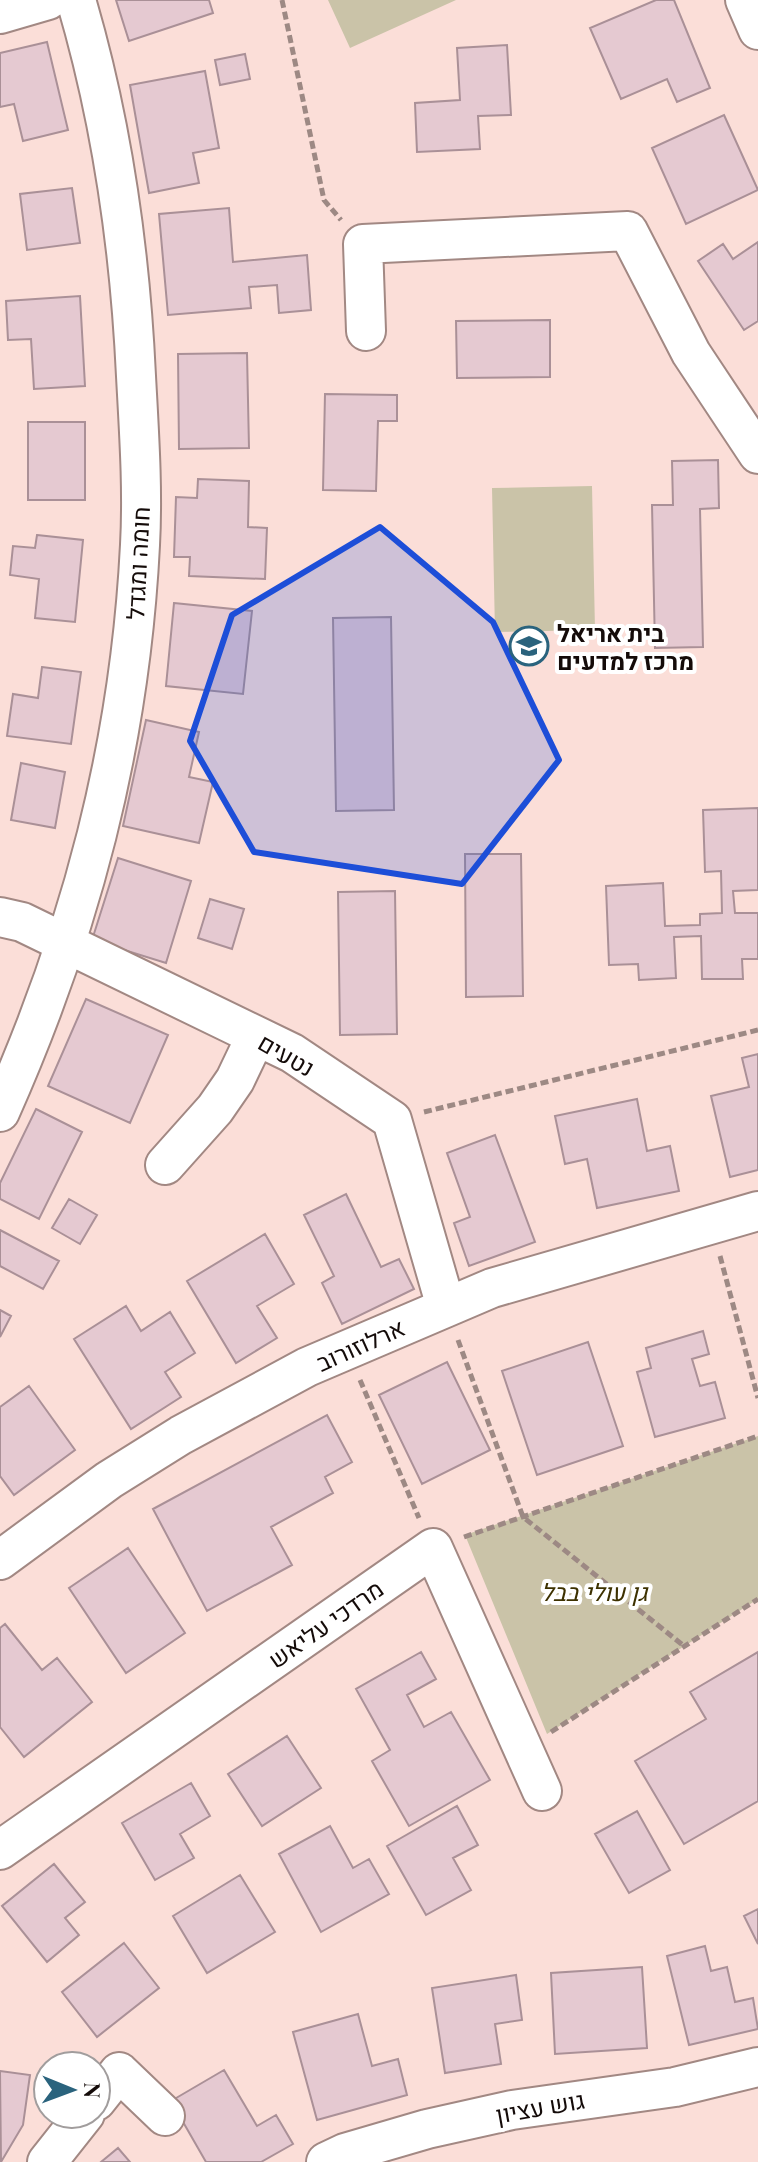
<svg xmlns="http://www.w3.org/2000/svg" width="758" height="2162" viewBox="0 0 758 2162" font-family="'Playfair Display',Heebo,serif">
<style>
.green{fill:#cac3a8}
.building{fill:#e5c9d1;stroke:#aa9097;stroke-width:2}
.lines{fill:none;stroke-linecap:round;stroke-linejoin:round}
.minor-casing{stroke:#a28883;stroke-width:42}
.path{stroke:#9d8984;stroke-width:5;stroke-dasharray:8 4;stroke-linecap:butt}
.minor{stroke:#fff;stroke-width:38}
.marked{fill:#1d4ed8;fill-opacity:0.2;stroke:#1d4ed8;stroke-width:6;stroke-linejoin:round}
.labels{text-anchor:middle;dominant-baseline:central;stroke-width:8;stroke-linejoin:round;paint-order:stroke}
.street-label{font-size:24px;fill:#140b09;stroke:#fff}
.poi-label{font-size:24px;font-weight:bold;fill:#140b09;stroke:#fff;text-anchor:start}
.park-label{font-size:24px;font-style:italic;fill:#3d3100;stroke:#fff}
</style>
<rect width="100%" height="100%" fill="#fbded8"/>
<path class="green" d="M328 0H456L350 48Z
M592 486 595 630 495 632 492 488Z
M758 1436V1599L547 1734 465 1535Z"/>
<path class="building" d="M116 0H209L213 13 129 41Z
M656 0H674L710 88 677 102 667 79 621 99 590 28Z
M47 42 68 130 23 141 14 104 0 107V53Z
M507 45 511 115 478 116 480 149 417 152 415 103 460 100 457 48Z
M245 54 250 79 220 85 215 60Z
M205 71 219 148 193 153 199 183 149 193 130 85Z
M724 115 758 190 686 224 652 148Z
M72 188 80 243 27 250 20 194Z
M229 208 233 262 307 255 311 310 279 313 277 285 249 287 251 308 168 315 159 214Z
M758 242V321L744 330 698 261 723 244 733 259Z
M80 296 85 386 34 389 31 339 8 340 6 301Z
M550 320V377L457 378 456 321Z
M247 353 249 448 179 449 178 354Z
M325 394 397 395V421H378L376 491 323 490Z
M28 422H85V500H28Z
M718 460 719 508 700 509 703 647 655 648 652 505H673L672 461Z
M198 479 249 481 248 527 267 528 265 579 189 576 190 557H174L176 497 197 498Z
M37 535 83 540 75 622 35 618 39 579 10 575 13 546 35 548Z
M174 603 252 611 243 694 166 686Z
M391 617 394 810 336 811 333 618Z
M42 667 81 672 71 744 7 736 13 694 38 698Z
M146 720 199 732 189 777 213 782 199 843 123 826Z
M21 763 65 772 55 828 11 820Z
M758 808V890L733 891 735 913H758V959H742L743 979H702L701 936 674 937 676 978 639 980 638 964 609 965 606 886 663 883 665 926 700 925V914L722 913 721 871 705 872 703 810Z
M465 854H521L523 996 466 997Z
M118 858 191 881 166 963 92 940Z
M395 891 397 1034 340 1035 338 892Z
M210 899 244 909 232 949 198 938Z
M86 999 168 1035 130 1123 48 1086Z
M758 1054V1170L730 1177 711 1096 749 1087 742 1058Z
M637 1099 647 1151 670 1146 679 1191 597 1208 587 1159 565 1164 555 1116Z
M36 1109 82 1132 39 1219 0 1199V1183Z
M495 1135 535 1242 469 1266 454 1223 470 1217 447 1153Z
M346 1194 381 1267 399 1259 414 1289 342 1324 322 1283 334 1276 304 1215Z
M69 1199 97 1215 80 1244 52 1228Z
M0 1230 59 1261 43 1289 0 1266Z
M265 1234 294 1284 257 1306 277 1338 236 1363 187 1281Z
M126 1306 141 1331 170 1312 195 1353 165 1372 181 1397 131 1429 74 1339Z
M0 1310 11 1316 0 1337Z
M703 1331 709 1354 692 1359 700 1386 715 1382 725 1418 655 1437 637 1372 651 1368 646 1348Z
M588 1342 623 1446 537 1475 502 1371Z
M447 1362 490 1450 422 1484 379 1395Z
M29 1386 75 1450 14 1495 0 1476V1407Z
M327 1415 352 1462 325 1477 333 1493 271 1527 292 1565 207 1611 153 1509Z
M128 1548 185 1633 126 1673 69 1588Z
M5 1624 42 1670 57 1658 92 1702 24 1757 0 1727V1628Z
M421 1652 436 1679 407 1695 424 1727 451 1712 490 1780 409 1826 372 1761 390 1750 356 1689Z
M758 1652V1801L684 1844 635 1761 706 1719 690 1692Z
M287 1736 321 1788 262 1826 228 1774Z
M191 1783 210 1816 180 1834 194 1858 155 1880 122 1823Z
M457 1806 478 1845 453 1858 471 1890 426 1915 387 1846Z
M637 1811 670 1870 629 1893 595 1834Z
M330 1826 353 1868 369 1859 389 1894 321 1932 279 1854Z
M54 1864 85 1902 65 1918 79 1935 47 1962 2 1906Z
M240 1875 275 1932 207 1973 173 1916Z
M758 1909V1944L744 1916Z
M124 1943 159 1988 97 2037 62 1992Z
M705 1946 711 1971 727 1967 735 2002 753 1998 758 2029 689 2045 667 1956Z
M642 1967 647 2048 555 2054 551 1973Z
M516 1975 522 2020 495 2024 501 2064 445 2073 432 1988Z
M358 2014 372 2066 398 2059 407 2095 317 2120 293 2032Z
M224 2070 257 2126 276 2115 293 2144 261 2162H206L171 2101Z
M0 2071 30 2075 23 2125 1 2162Z
M118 2148 130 2162H101Z"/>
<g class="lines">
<defs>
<path id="minor" d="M745 0 758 30
M0 14 48 0
M366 331 363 244 628 231 691 353 758 454
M0 917 22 922 292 1053 392 1120 446 1307
M0 1112C81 930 130 745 140 545 143 489 139 432 136 376 130 248 112 122 76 0
M165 1165 215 1109 235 1080 256 1036
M0 1560 109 1480 181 1435 307 1367 492 1288 758 1211
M0 1850 433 1548 542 1791
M96 2101 119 2072 165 2116
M47 2162 85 2114
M326 2162 345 2153 427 2129 512 2110 675 2087 758 2067"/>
</defs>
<use href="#minor" class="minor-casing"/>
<path class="path" d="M282 0 324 200 341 220
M424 1112 758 1030
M720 1256 758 1398
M458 1340 523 1517 684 1646
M360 1380 419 1518
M464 1537 758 1436
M551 1732 758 1599"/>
<use href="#minor" class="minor"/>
</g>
<path class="marked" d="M380 527 493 622 559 760 462 884 254 852 190 741 232 615Z"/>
<defs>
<symbol id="school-ring" viewBox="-11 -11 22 22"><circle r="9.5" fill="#fff" stroke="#2a637d" stroke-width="1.5"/><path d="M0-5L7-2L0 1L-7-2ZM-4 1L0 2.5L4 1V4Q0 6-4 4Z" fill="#2a637d"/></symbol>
</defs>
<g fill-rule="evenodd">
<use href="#school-ring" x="507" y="624" width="44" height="44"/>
</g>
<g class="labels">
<g class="street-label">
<text transform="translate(137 563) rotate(-87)">חומה ומגדל</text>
<text transform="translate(287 1054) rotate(30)">נטעים</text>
<text transform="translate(360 1344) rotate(-24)">ארלוזורוב</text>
<text transform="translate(325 1623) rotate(-35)">מרדכי עליאש</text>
<text transform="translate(540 2106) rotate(-10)">גוש עציון</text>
</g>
<g class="poi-label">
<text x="557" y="632">בית אריאל<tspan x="557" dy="28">מרכז למדעים</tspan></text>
</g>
<g class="park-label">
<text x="594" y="1591">גן עולי בבל</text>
</g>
</g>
<g transform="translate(72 2090) rotate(91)"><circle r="38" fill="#ffffff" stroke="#a19d9d" stroke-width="2"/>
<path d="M0-6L14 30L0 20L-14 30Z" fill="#2a637d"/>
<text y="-12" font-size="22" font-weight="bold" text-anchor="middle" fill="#140b09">N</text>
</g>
</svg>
